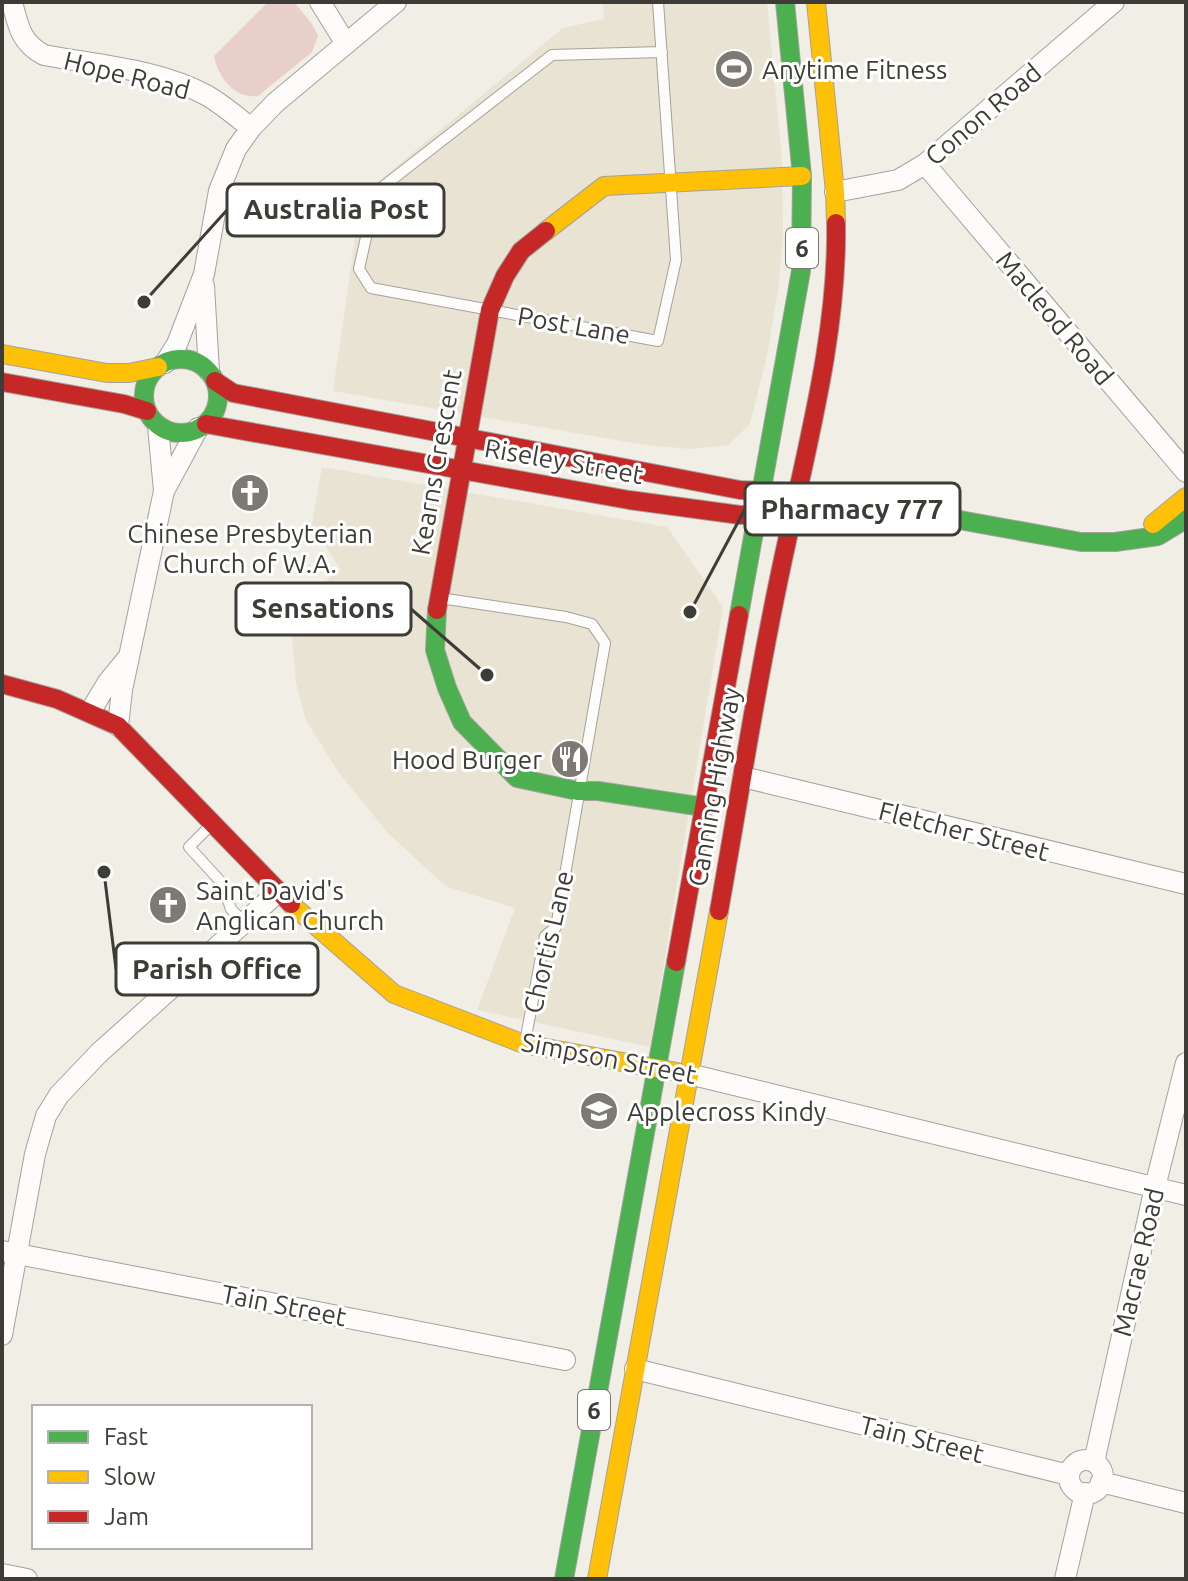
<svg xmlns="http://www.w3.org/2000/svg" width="1188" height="1581" viewBox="0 0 1188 1581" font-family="Ubuntu,sans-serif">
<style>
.built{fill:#e8e3d3}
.green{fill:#e8cfc9}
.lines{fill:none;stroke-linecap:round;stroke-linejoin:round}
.lane-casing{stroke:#a3a29c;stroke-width:12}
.street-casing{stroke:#a3a29c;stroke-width:22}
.fast-casing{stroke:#a3a29c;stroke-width:20}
.slow-casing{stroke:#a3a29c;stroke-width:20}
.jam-casing{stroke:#a3a29c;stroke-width:20}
.lane{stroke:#fdfcfb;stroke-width:10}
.street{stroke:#fdfcfb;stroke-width:20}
.fast{stroke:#4caf50;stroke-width:18}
.slow{stroke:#ffc107;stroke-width:18}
.jam{stroke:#c62828;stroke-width:18}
.labels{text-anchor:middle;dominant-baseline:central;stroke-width:6;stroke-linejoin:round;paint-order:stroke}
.shield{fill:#fff;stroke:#787672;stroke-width:2}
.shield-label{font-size:24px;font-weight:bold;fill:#3e3c36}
.poi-label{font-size:26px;fill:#3e3c36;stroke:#fff;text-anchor:start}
.street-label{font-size:26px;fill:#3e3c36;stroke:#fff}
.leader{fill:none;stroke:#3e3c36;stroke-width:3}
.callout-dot{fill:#3e3c36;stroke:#fff;stroke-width:3}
.callout{fill:#fff;stroke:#3e3c36;stroke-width:3}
.callout-label{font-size:28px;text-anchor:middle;font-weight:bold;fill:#3e3c36}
</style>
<rect width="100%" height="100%" fill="#f1eee6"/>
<path class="built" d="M603 2H767L782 160 783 233 779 284 767 356 750 424 728 445 691 449 645 445 333 391 361 196 563 28 604 19Z
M322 467 667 527 723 607 650 1047 477 1010 515 908 445 886 387 832 339 773 306 720 296 683 292 638 298 598 341 570 312 525Z"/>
<path class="green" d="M268 2H294L312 24 318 36 312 52 258 96C233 99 218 76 214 56Z"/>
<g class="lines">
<defs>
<path id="lane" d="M658 2 676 260 658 341 371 288 359 269 376 192 552 55 662 52
M440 598 566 617 592 624 605 643 556 927 545 936 525 1042
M212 824 189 847 222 883 231 909 244 923
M131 963 162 997"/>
<path id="street" d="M12 2C18 26 21 43 44 55 97 65 158 69 206 95 222 104 237 117 251 128
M320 2 346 44
M925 164 1186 472
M835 192 898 180 925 164 1114 2
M204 286 209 371
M165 363 177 344 204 274 219 191 236 149 251 128 275 103 396 2
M158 426 164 491
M90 712 108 682 126 660
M118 726 122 690 164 491 198 428
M743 777 1186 884
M689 1074 1186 1195
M2 1251 565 1360
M2 1335 35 1154 46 1116 59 1095 99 1053 278 892
M635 1369 1069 1475
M1069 1477a17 17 0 1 1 34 0a17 17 0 1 1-34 0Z
M1094 1462 1155 1187 1186 1063
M1101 1482 1186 1503
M2 1574 27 1579
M1065 1579 1085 1493"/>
<path id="fast" d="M144 396a37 37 0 1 1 74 0a37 37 0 1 1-74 0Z
M797 492C837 493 879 493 915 512L1081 542H1115L1158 536 1186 519
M437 610 435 650 447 688 462 722 517 778 578 791H598L704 807
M739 615 801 271 802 176 785 2
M564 1579 676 962"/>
<path id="slow" d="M816 2 835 192 836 223
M546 231 604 186 802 176
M2 354 107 373H129L158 367
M1153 524 1186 497
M291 904 394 994 524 1044 677 1072
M597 1579 719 911"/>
<path id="jam" d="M215 381 233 393 740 490 784 492
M2 382 124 404 147 411
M206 424 629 500 740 515 779 514
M792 514 868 515
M437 610 490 310 505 276 521 251 546 231
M2 684 57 699 118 726 291 904
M719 911C741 787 760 663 787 541 809 437 838 330 836 223
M676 962 739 615"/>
</defs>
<use href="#lane" class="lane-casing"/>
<use href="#street" class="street-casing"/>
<use href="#fast" class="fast-casing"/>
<use href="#slow" class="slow-casing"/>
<use href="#jam" class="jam-casing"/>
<use href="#lane" class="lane"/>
<use href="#street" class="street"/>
<use href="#fast" class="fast"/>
<use href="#slow" class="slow"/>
<use href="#jam" class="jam"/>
</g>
<defs>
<symbol id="stadium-disc" viewBox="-11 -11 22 22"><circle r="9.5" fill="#7d7a74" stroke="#fff"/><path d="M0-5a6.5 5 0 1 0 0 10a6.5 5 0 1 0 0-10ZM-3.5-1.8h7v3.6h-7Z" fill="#fff"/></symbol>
<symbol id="church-disc" viewBox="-11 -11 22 22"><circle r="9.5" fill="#7d7a74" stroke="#fff"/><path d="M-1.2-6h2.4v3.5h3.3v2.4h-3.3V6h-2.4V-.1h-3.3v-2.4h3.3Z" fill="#fff"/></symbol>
<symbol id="restaurant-disc" viewBox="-11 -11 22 22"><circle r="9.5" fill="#7d7a74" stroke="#fff"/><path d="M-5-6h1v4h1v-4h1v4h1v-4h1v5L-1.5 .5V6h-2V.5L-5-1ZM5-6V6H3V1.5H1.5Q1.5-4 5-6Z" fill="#fff"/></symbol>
<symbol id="school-disc" viewBox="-11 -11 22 22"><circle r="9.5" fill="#7d7a74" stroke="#fff"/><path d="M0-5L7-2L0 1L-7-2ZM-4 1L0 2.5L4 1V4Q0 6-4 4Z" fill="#fff"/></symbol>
</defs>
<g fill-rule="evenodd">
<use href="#stadium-disc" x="712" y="47" width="44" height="44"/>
<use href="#church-disc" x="228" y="471" width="44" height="44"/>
<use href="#restaurant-disc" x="548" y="737" width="44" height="44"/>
<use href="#church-disc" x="146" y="883" width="44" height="44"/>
<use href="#school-disc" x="577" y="1089" width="44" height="44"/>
</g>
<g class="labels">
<g class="shield">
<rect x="786" y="228" width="32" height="40" rx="6"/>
<rect x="578" y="1390" width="32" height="40" rx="6"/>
</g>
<g class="shield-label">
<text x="802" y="248">6</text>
<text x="594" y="1410">6</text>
</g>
<g class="poi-label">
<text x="762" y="69">Anytime Fitness</text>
<text x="250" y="533" text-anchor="middle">Chinese Presbyterian<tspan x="250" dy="30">Church of W.A.</tspan></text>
<text x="542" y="759" text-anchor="end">Hood Burger</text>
<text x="196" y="890">Saint David's<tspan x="196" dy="30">Anglican Church</tspan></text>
<text x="627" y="1111">Applecross Kindy</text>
</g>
<g class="street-label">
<text transform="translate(127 75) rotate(14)">Hope Road</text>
<text transform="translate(983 114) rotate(-40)">Conon Road</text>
<text transform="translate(1055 318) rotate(50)">Macleod Road</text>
<text transform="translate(574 325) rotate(10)">Post Lane</text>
<text transform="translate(564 461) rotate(10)">Riseley Street</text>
<text transform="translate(436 462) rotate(-80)">Kearns Crescent</text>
<text transform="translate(714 787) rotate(-80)">Canning Highway</text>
<text transform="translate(964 831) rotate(14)">Fletcher Street</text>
<text transform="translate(548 942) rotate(-77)">Chortis Lane</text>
<text transform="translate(609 1058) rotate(11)">Simpson Street</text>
<text transform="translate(1138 1262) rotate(-77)">Macrae Road</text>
<text transform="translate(284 1305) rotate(11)">Tain Street</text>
<text transform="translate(922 1439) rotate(14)">Tain Street</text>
</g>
</g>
<path class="leader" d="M144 302L227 210M690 612L745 509M487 675L411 609M104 872L116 969"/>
<g class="callout-dot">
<circle cx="144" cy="302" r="8"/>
<circle cx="690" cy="612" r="8"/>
<circle cx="487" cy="675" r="8"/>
<circle cx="104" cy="872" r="8"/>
</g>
<g class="callout">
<rect x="227" y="184" width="217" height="52" rx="8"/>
<rect x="745" y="483" width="215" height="52" rx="8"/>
<rect x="236" y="583" width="175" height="52" rx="8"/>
<rect x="116" y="943" width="202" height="52" rx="8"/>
</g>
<g class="callout-label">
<text x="336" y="219">Australia Post</text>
<text x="852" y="519">Pharmacy 777</text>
<text x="323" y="618">Sensations</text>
<text x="217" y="979">Parish Office</text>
</g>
<rect width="1188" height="1581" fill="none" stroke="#3e3c36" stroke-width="8"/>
<rect x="32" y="1405" width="280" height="144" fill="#ffffff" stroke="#b2b1af" stroke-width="2"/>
<rect x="48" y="1431" width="40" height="12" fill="#4caf50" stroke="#b2b1af" stroke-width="2"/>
<text x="104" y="1445" font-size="24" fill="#3e3c36">Fast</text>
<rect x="48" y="1471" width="40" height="12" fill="#ffc107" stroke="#b2b1af" stroke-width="2"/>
<text x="104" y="1485" font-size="24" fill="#3e3c36">Slow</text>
<rect x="48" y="1511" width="40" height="12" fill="#c62828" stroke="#b2b1af" stroke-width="2"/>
<text x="104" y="1525" font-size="24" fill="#3e3c36">Jam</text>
</svg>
